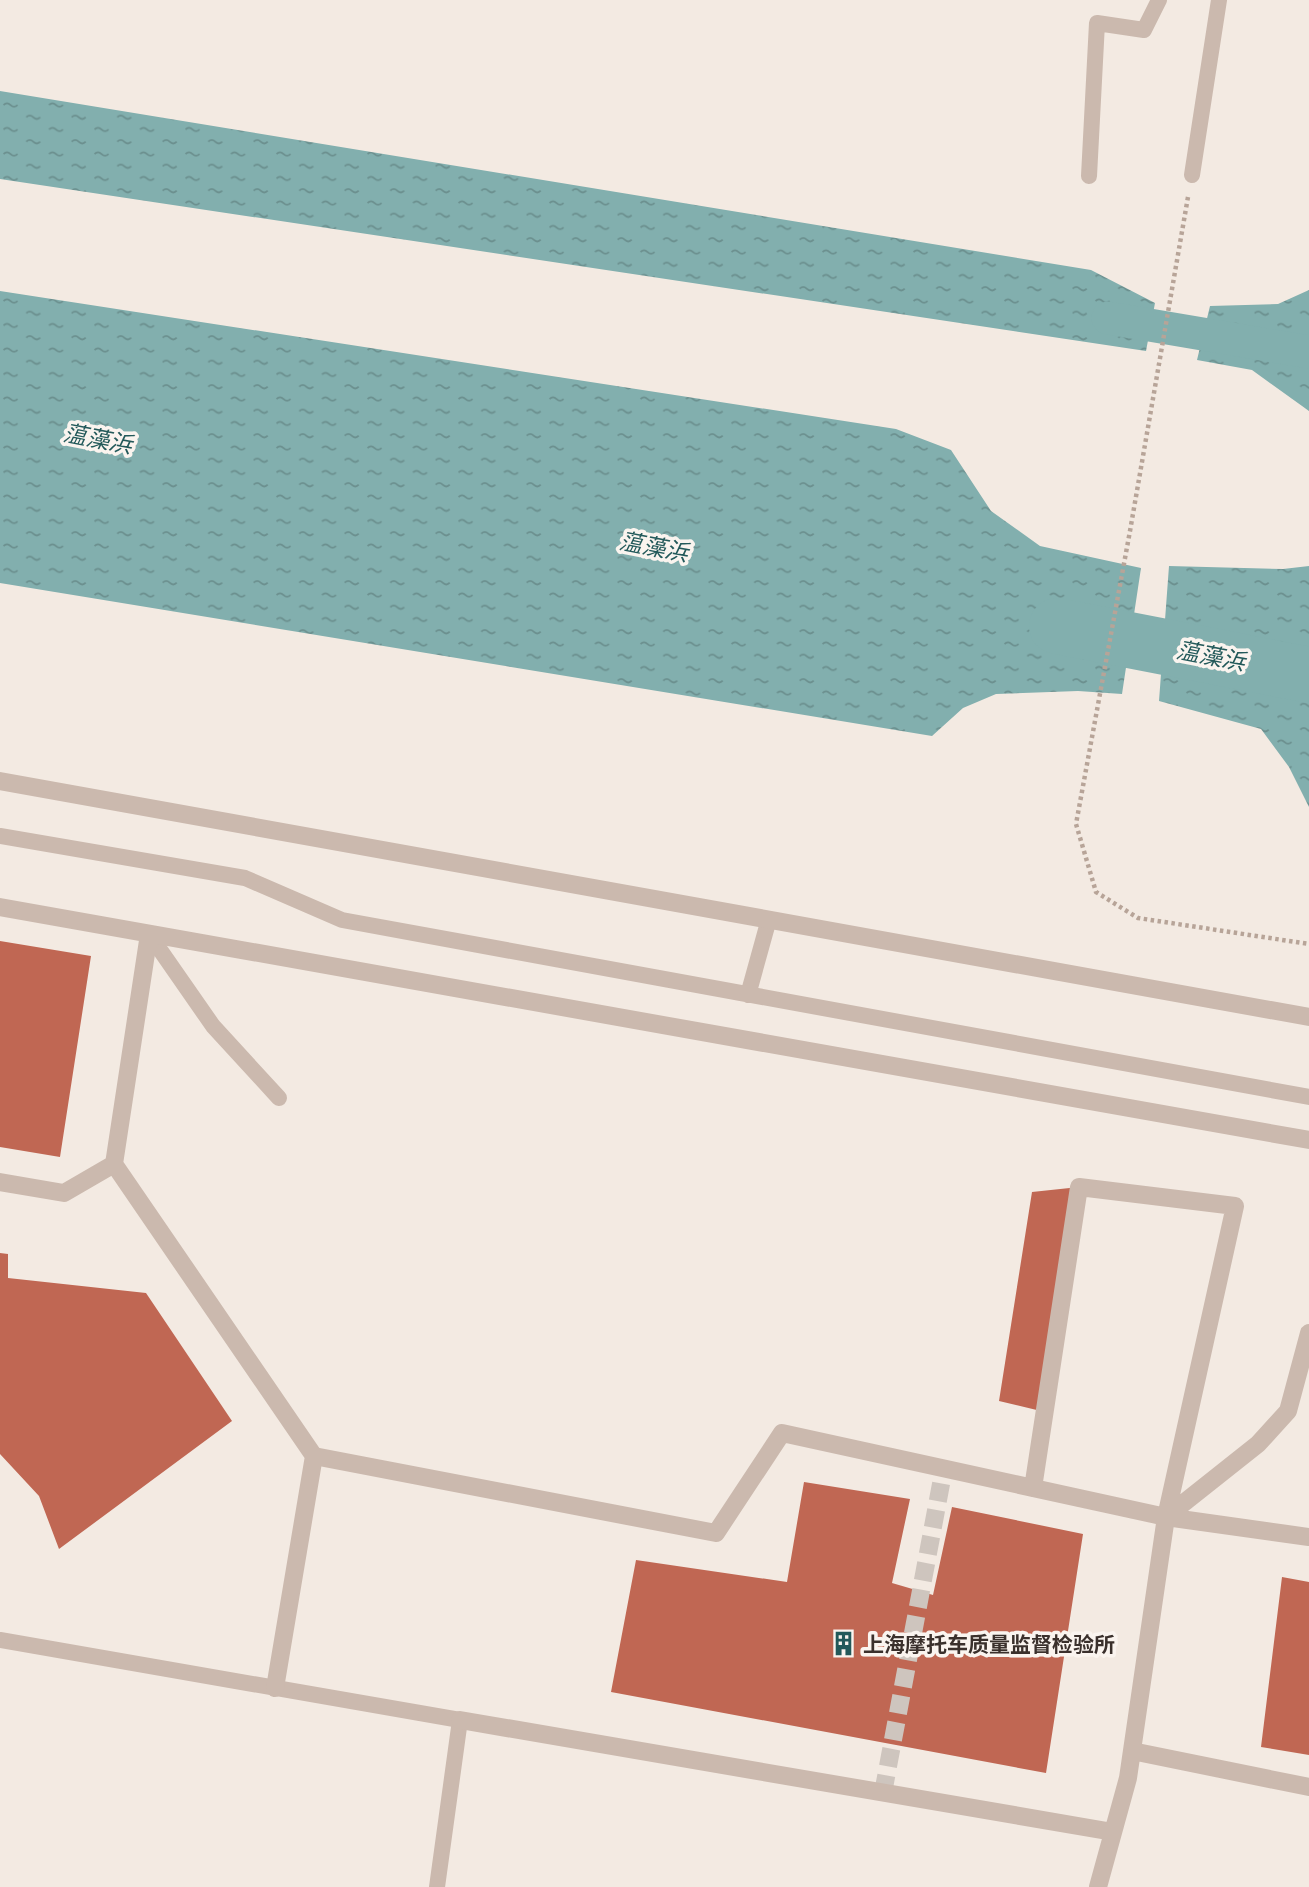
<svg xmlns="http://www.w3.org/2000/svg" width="1309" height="1887" viewBox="0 0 1309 1887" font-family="'Asap Condensed','Noto Sans SC',sans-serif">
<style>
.water{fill:url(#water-ripples)}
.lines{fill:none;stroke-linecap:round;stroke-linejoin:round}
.canal{stroke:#82afae;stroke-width:33}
.river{stroke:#82afae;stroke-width:56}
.building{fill:#c06753}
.minor-tunnel{stroke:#cec5be;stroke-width:18;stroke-dasharray:18 9;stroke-linecap:butt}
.path{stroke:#b7a498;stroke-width:4.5;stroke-dasharray:3.5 3.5;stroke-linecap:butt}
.service{stroke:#cbb9ae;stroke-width:16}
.minor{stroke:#cbb9ae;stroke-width:18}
.labels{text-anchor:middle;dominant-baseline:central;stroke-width:7;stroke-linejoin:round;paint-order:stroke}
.poi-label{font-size:21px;font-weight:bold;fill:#3a302c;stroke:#faf4ef;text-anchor:start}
.water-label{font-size:23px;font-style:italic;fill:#23595a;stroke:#faf4ef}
</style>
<defs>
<pattern id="water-ripples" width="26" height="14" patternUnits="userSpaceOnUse" patternTransform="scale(1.75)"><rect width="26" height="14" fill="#82afae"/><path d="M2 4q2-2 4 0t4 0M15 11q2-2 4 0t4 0" fill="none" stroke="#6b8f8e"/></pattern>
</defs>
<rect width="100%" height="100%" fill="#f3eae2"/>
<path class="water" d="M0 91 1091 270 1155 303 1146 351 0 179Z
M1309 290V411L1252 370 1197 360 1210 306 1278 304Z
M0 291 896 429 951 450 991 511 1040 546 1141 568 1122 694 1078 691 996 694 963 708 932 736 0 583Z
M1169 566 1283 569 1309 566V807L1289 767 1261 729 1159 701Z"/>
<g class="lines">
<path class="canal" d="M1108 318 1309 352"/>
<path class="river" d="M1057 626 1309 675"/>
</g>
<path class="building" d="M0 941 91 956 60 1157 0 1147Z
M1079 1187 1045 1412 999 1401 1032 1192Z
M0 1253 8 1254V1278L146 1293 232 1421 59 1549 39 1496 0 1454Z
M804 1482 910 1499 892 1583 933 1595 952 1507 1083 1534 1046 1773 611 1692 636 1560 787 1582Z
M1282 1577 1309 1582V1755L1261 1747Z"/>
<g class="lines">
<path class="minor-tunnel" d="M883 1793 944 1468"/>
<path class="path" d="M1188 197 1130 531 1076 824 1096 892 1138 918 1309 944"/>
<path class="service" d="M1192 175 1219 0
M1089 176 1097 23 1144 30 1159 0
M0 836 245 878 342 920 1309 1097
M149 934 213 1026 279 1098
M748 995 769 919
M0 1640 460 1720 437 1887"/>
<path class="minor" d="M0 781 1309 1017
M0 907 1309 1140
M149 934 114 1164 314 1456 275 1688
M0 1182 64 1193 114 1164
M314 1456 716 1533 782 1433 1166 1517 1128 1778 1098 1887
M1033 1488 1079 1187 1235 1206 1166 1517
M1166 1517 1258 1444 1288 1411 1309 1333
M1166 1517 1309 1537
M460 1720 1113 1832
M1132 1751 1309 1787"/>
</g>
<defs>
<symbol id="building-bare" viewBox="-9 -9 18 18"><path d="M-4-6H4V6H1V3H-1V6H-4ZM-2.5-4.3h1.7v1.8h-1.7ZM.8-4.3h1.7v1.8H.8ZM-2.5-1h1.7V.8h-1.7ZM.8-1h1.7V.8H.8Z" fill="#23595a" stroke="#faf4ef" stroke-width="2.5" paint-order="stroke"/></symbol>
</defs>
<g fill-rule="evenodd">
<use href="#building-bare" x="826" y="1626" width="35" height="35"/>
</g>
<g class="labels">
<g class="poi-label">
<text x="863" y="1644">上海摩托车质量监督检验所</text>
</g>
<g class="water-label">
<text transform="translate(98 439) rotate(11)">蕰藻浜</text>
<text transform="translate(654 547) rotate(11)">蕰藻浜</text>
<text transform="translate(1211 656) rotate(11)">蕰藻浜</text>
</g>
</g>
</svg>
